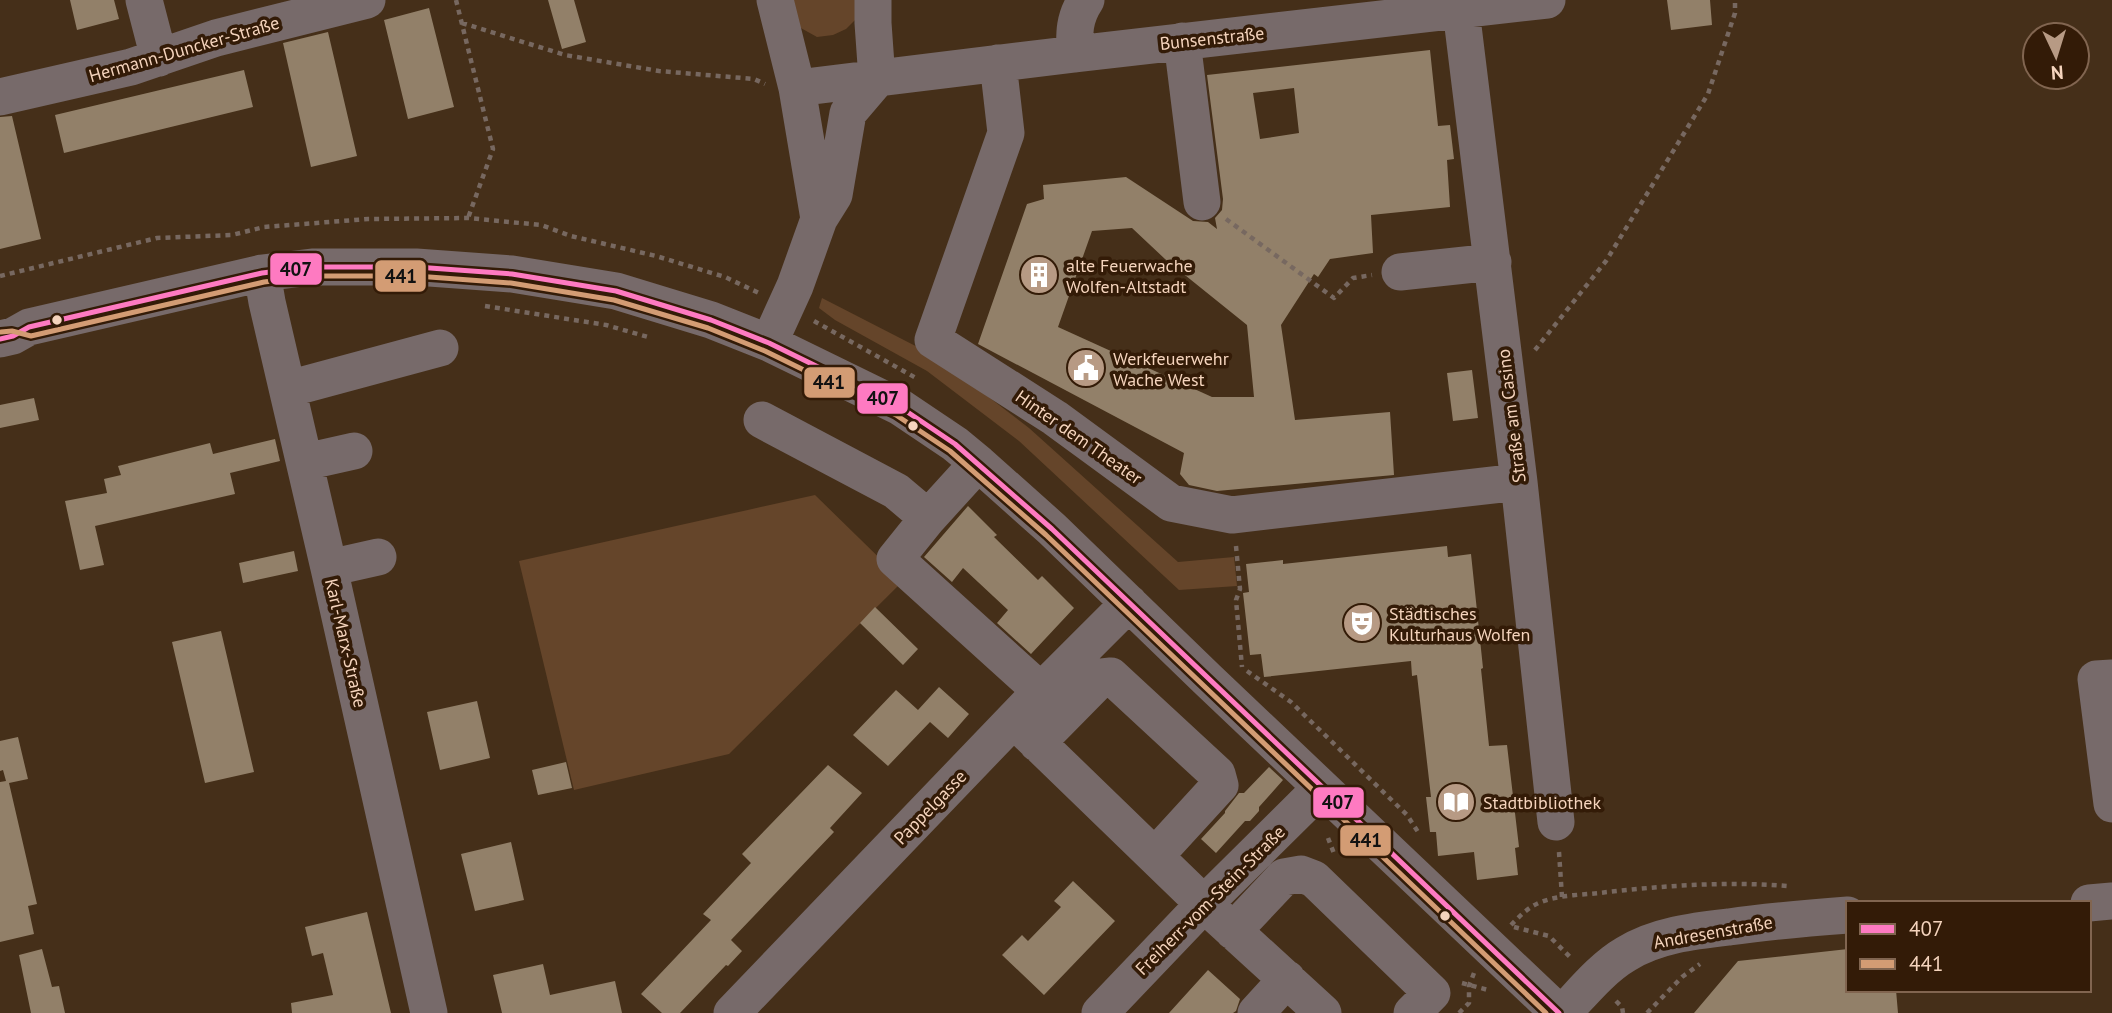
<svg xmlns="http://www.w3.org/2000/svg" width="2112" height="1013" viewBox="0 0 2112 1013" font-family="'PT Sans',sans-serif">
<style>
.green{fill:#65452a}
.building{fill:#928069;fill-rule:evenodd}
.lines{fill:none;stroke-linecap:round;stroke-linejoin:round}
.path{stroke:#776860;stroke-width:4.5;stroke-dasharray:5 5;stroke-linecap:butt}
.minor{stroke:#776a6a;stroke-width:37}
.bus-1-casing{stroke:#331b07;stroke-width:10}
.bus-2-casing{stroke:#331b07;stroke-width:10}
.bus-1{stroke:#fe7ac1;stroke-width:5}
.bus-2{stroke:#d39c74;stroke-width:5}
.bus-dot{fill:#f5d4bd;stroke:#331b07;stroke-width:2.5}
.labels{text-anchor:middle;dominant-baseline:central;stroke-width:7;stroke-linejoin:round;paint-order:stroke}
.street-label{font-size:18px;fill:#f5d4bd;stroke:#331b07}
.poi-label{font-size:18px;fill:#f5d4bd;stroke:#331b07;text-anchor:start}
.line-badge{stroke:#331b07;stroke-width:2.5}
.pale-badge-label{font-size:19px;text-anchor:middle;font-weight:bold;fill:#111}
</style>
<rect width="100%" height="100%" fill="#452f19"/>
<path class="green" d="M791 0H862L858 17 846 29 833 35 817 37 799 27Z
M822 298 935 356 1029 428 1178 562 1234 557 1237 586 1179 590 1019 441 927 371 835 320 819 308Z
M815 495 903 581 729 754 574 790 519 561Z"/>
<path class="building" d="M70 0H114L119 19 77 30Z
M548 0H574L586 42 562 49Z
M1667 0H1710L1712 25 1671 30Z
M429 8 454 107 408 119 384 20Z
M328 32 357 156 311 167 283 43Z
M1430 50 1438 126 1450 125 1454 159 1447 160 1450 207 1371 215 1373 253 1330 259 1318 277 1314 274 1281 325 1295 420 1390 412 1394 475 1217 491 1189 485 1180 474 1184 453 978 344 1027 204 1044 199 1043 185 1126 177 1193 221 1208 222 1217 229 1215 218 1222 210 1223 199 1207 75ZM1294 88 1299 133 1260 139 1253 93ZM1132 228 1165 259 1247 325 1254 397H1212L1058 327 1092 231Z
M244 70 253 107 64 153 55 115Z
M12 116 41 239 0 249V117Z
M1472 370 1478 418 1453 421 1447 373Z
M34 398 39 420 0 428V405Z
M275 439 280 461 230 473 235 494 95 526 104 565 80 570 65 501 107 493 104 479 121 475 118 466 210 443 213 454Z
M968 506 997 535 994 537 1038 580 1042 576 1074 608 1031 654 997 623 1008 610 963 568 952 582 924 557Z
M1447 546 1448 557 1471 554 1483 668 1481 669 1489 746 1507 745 1519 847 1515 848 1518 875 1477 880 1474 852 1438 856 1436 832H1430L1426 797H1431L1417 675 1412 676 1411 661 1264 677 1261 654 1250 655 1243 593 1249 592 1246 564 1283 560V564Z
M294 551 298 571 243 583 239 563Z
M875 607 918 649 903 665 860 623Z
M221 631 254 772 205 783 172 642Z
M939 687 969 714 948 738 930 722 888 766 853 735 896 690 918 710Z
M477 701 490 758 440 770 427 712Z
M18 737 28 779 9 783 37 904 28 906 34 934 0 942V782L6 781 3 770 0 771V741Z
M566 762 572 788 538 795 532 770Z
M828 765 862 793 830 828 834 832 731 940 742 951 728 966 726 965 680 1013H662L641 994 711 920 703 914 751 863 742 854Z
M1269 767 1283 780 1259 807V811L1250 821H1245L1216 853 1201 839 1225 813V811L1239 793H1244Z
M511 842 524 900 475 911 461 854Z
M1073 881 1115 921 1044 995 1002 955 1022 935 1028 941 1061 907 1054 901Z
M367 912 391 1013H292L291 1003 333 995 323 953 312 956 305 927Z
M42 949 52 987 59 986 65 1013H31L19 955Z
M1848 949V990H1896L1898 1013H1694L1738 961Z
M543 964 550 995 615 981 622 1013H502L493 975Z
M1208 970 1240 999 1236 1011 1233 1013H1169Z"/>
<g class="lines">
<path class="path" d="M456 0 493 149 468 218
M462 23 565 55 659 71 754 79 765 84
M1226 219 1334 298 1353 278 1372 275
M0 276 157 238 232 235 264 227 368 219 468 218 541 225 571 236 656 256 725 277 759 293
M485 306 606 325 648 337
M814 321 916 378
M1535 350 1606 261 1708 94 1735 13V0
M1236 546 1240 589 1236 600 1242 667
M1247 671 1291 702 1407 815 1420 835
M1328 838 1335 856
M1559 852 1562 897
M1511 925C1520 916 1528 907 1541 902 1559 895 1580 895 1599 893 1660 886 1725 881 1787 886
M1514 927 1549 936 1572 959
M1462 983 1488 990
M1616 1001 1622 1007 1623 1013
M1459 1013 1469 1003V986L1474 973
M1647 1013 1682 977 1700 964"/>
<path class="minor" d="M144 0 159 58
M775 0 797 88
M873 0V23L877 79
M1461 10 1519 482 1556 822
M1182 41 1202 202
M1075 54C1074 33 1074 18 1086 0
M998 63 1006 133 933 340 1055 418 1171 503 1232 515 1519 482
M0 97 131 67 216 38 367 0
M819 219 797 88 1075 54 1547 0
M1400 272 1493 262
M262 273 267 302 329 568 429 1013
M0 339 13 336 29 327 262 273 312 267H416L512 274 616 291 711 320 769 343 900 407 955 444 978 463 1052 529 1207 679 1559 1013
M769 343 795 286 819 219 834 195 848 113 877 79
M288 389 440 348
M762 420 896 491 928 518
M305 462 354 451
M978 463 928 518 895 559 1041 691
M329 568 378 557
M2112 678 2096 679 2112 804
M1014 720 1204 904 1323 1013
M1037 743 1102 677 1111 676 1217 774 1220 785 1155 856
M2089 903 2112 901
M1233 931 1284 877 1301 874 1314 879 1432 993 1412 1013
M732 1013 1041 691 1129 603
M1100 1013 1204 904 1321 788
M1256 1013 1287 979
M1563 1013C1582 993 1602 968 1626 954 1657 935 1694 931 1729 927 1769 921 1808 918 1848 915"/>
<defs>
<path id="bus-1" d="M0 339 13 336 29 327 262 273 312 267H416L512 274 616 291 711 320 769 343 900 407 955 444 1052 529 1559 1013"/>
<path id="bus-2" d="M1 332 12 331 31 336 264 282 313 276H416L511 283 614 300 708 328 765 351 896 415 950 451 1046 535 1546 1013"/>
</defs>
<use href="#bus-1" class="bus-1-casing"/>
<use href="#bus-2" class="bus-2-casing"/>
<use href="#bus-1" class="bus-1"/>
<use href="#bus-2" class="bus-2"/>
</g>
<defs>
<symbol id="building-disc" viewBox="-11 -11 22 22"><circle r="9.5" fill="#b79a84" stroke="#331b07"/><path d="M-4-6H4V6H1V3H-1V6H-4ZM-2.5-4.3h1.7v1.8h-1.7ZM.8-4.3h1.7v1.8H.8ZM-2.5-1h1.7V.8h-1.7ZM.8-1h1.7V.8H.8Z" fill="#fff"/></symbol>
<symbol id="civic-disc" viewBox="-11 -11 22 22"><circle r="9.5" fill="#b79a84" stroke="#331b07"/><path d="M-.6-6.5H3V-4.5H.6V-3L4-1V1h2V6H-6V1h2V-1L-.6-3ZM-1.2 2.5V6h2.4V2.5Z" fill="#fff"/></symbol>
<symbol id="theatre-disc" viewBox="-11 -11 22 22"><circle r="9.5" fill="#b79a84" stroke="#331b07"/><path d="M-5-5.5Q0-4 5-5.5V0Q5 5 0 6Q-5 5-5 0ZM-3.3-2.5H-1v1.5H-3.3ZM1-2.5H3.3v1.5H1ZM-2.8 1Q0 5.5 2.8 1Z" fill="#fff"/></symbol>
<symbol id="library-disc" viewBox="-11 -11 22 22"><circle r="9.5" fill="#b79a84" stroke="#331b07"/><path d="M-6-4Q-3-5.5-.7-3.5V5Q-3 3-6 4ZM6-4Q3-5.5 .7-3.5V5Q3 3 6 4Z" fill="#fff"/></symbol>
</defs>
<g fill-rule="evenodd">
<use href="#building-disc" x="1017" y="253" width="44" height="44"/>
<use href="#civic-disc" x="1064" y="346" width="44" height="44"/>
<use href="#theatre-disc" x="1340" y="601" width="44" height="44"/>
<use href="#library-disc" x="1434" y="780" width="44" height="44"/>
</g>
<g class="bus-dot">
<circle cx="57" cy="320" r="6"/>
<circle cx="913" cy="426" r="6"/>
<circle cx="1445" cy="916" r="6"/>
</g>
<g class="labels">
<g class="street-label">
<text transform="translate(1212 38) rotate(-6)">Bunsenstraße</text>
<text transform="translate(184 49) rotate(-16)">Hermann-Duncker-Straße</text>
<text transform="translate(1511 416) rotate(-97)">Straße am Casino</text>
<text transform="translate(1079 437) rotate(35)">Hinter dem Theater</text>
<text transform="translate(346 643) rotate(77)">Karl-Marx-Straße</text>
<text transform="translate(930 807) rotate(-46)">Pappelgasse</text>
<text transform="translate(1210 900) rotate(-45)">Freiherr-vom-Stein-Straße</text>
<text transform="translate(1713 932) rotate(-10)">Andresenstraße</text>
</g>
<g class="poi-label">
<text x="1066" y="265">alte Feuerwache<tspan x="1066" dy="21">Wolfen-Altstadt</tspan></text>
<text x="1113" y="358">Werkfeuerwehr<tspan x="1113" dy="21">Wache West</tspan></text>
<text x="1389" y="613">Städtisches<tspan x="1389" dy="21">Kulturhaus Wolfen</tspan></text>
<text x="1483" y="802">Stadtbibliothek</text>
</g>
</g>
<g class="line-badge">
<rect x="269" y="252" width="54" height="34" rx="7" fill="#fe7ac1"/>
<rect x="374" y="259" width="53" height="34" rx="7" fill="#d39c74"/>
<rect x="803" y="366" width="53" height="33" rx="7" fill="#d39c74"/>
<rect x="856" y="382" width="53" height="33" rx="7" fill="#fe7ac1"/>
<rect x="1312" y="786" width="53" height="33" rx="7" fill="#fe7ac1"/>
<rect x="1339" y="824" width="53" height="33" rx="7" fill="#d39c74"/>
</g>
<g class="pale-badge-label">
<text x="296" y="276">407</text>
<text x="401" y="283">441</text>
<text x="829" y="389">441</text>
<text x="883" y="405">407</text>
<text x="1338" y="809">407</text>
<text x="1366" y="847">441</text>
</g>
<rect x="1846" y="901" width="245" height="91" fill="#331b07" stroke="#816550" stroke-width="2"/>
<rect x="1860" y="924" width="35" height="10" fill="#fe7ac1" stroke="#816550" stroke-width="2"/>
<text x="1909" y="936" font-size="21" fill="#f5d4bd">407</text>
<rect x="1860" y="959" width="35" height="10" fill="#d39c74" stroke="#816550" stroke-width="2"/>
<text x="1909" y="971" font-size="21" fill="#f5d4bd">441</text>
<g transform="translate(2056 56) rotate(176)"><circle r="33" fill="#331b07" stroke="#816550" stroke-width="2"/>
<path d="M0-5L12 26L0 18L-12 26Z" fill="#b79a84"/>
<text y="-10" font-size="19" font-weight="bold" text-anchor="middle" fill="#f5d4bd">N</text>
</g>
</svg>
